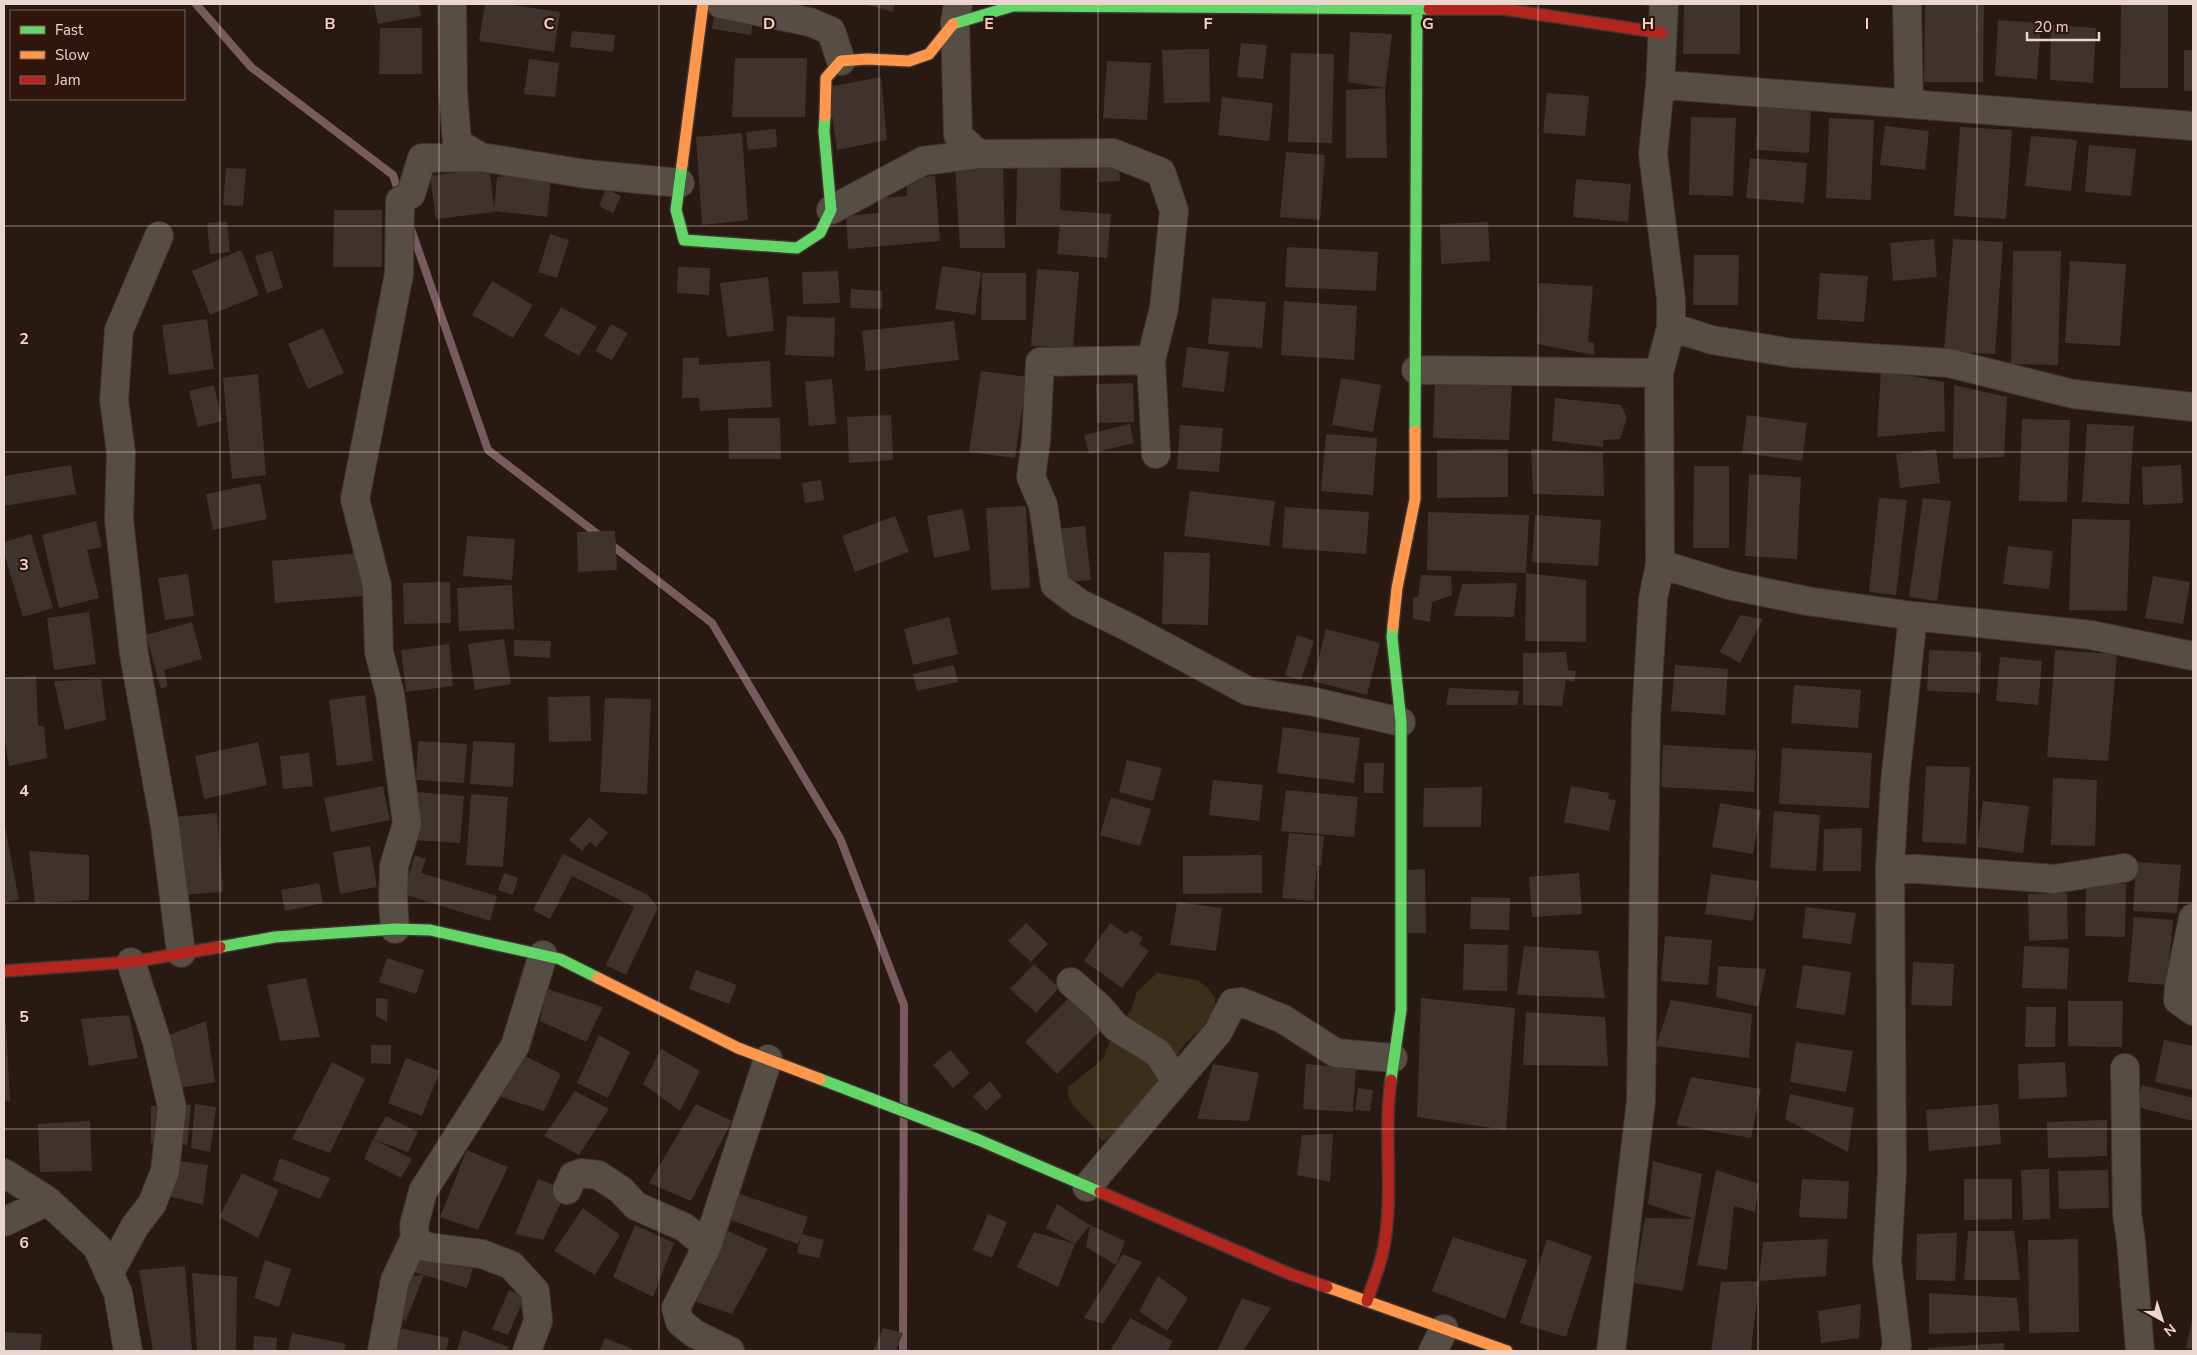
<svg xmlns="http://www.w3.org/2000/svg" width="2197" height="1355" viewBox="0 0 2197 1355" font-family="'Nunito Sans',sans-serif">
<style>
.green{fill:#3c2f1a}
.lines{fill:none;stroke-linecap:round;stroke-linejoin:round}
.stream{stroke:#785a60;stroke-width:8}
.building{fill:#3f332f}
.street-casing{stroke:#41342f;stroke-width:30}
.fast-casing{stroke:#41342f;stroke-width:14}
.slow-casing{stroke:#41342f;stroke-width:14}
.jam-casing{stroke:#41342f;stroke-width:14}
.street{stroke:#564d45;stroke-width:28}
.fast{stroke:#63d668;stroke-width:11}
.slow{stroke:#ff974d;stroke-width:11}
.jam{stroke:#b3261e;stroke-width:11}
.grid{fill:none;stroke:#ead6ce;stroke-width:1;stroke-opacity:0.55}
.grid-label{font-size:16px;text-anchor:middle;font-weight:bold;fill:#ead6ce;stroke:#31150a;stroke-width:4.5;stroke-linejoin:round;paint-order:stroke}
</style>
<rect width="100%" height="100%" fill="#281913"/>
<path class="green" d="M1157 973 1197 980 1208 988 1215 998V1007L1212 1014 1201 1029 1187 1041 1141 1107 1105 1141 1100 1139C1094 1117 1065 1110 1068 1087L1103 1059 1112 1035 1131 1010 1137 992Z"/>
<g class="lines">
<path class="stream" d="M196 4 251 67 393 175 400 196
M410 226 488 450 600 536
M609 543 712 623 840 838 904 1005 903 1351"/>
</g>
<path class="building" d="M374 4H419L421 16 378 24Z
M485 4H506L560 12 554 52 479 41Z
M864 4H895L893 12Z
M1636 4H1649V6Z
M1684 4H1740V54H1683Z
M1925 4H1984L1983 82H1924Z
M2121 4H2168V88H2120Z
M715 9 754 15 751 35 712 29Z
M1998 20 2041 23 2037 79 1995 76Z
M2051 25 2096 28 2093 83 2050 80Z
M380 28H422V74H379Z
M572 31 615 35 613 52 570 47Z
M1350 32 1392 34 1385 88 1387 158H1346V90L1385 88 1348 82Z
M1241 43 1267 45 1263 79 1237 77Z
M1209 49 1210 102 1164 103 1162 50Z
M2184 50H2193V91H2184Z
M1291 53 1334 54 1332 143 1288 142Z
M735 58H807L805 117H732Z
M529 59 559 63 555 97 524 94Z
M1107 61 1151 63 1147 120 1103 118Z
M881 77 887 140 837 150 828 87Z
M1547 93 1589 96 1585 136 1543 133Z
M1222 97 1273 103 1269 141 1218 135Z
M1758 106 1811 107 1809 153 1756 150Z
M1691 117 1736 118 1733 196 1689 195Z
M1829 118 1874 120 1871 200 1826 198Z
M1885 126 1929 131 1925 170 1880 165Z
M1960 127 2012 130 2006 219 1954 216Z
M776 129 777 147 748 150 746 132Z
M742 133 748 220 702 225 696 137Z
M2031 136 2077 140 2071 191 2025 186Z
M2089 145 2136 149 2131 196 2085 192Z
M1286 152 1325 155 1320 220 1280 217Z
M1750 158 1807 163 1804 203 1746 198Z
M1098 162H1119L1120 181 1099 182Z
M1003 165 1005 248H960L955 167Z
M226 168 246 169 243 206 223 205Z
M489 168 495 212 436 219 430 176Z
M1017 168H1061L1060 210 1111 214 1107 258 1057 254 1060 225H1016Z
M509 176 551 180 547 217 494 211 497 177Z
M935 176 940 241 848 249 846 216 879 213 878 198 907 196 906 178Z
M1576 179 1631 184 1628 222 1573 217Z
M606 189 621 196 613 213 599 206Z
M334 210H382V267H333Z
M227 222 230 252 210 254 207 223Z
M1488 222 1490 261 1441 264 1440 224Z
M550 234 569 240 557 278 538 272Z
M1934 239 1937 277 1893 281 1890 243Z
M1953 239 2003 242 1995 354 1944 351Z
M1287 247 1378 252 1376 291 1285 287Z
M241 250 259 295 210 315 192 271Z
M272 251 283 288 267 293 255 256Z
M2013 251H2061L2058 365 2011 364Z
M1694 255H1739L1738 305H1693Z
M2070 261 2126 264 2120 346 2065 343Z
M942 266 981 272 975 315 935 309Z
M678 267 710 268 709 295 677 293Z
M1037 269 1079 272 1073 348 1031 346Z
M838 271 840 303 803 304 802 272Z
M982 273H1026V320H981Z
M1820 273 1868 276 1864 322 1817 319Z
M768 277 774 331 727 337 720 283Z
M492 281 533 305 513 338 472 315Z
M1538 283 1593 286 1588 342 1594 343V355L1537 344Z
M851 289 882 291V309L850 308Z
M1212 298 1266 302 1262 348 1208 344Z
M1284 301 1357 306 1354 360 1281 355Z
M561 307 597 327 579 356 544 336Z
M787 316 835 318 834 357 785 355Z
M207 319 214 369 169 375 162 325Z
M954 321 959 360 866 371 862 331Z
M611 324 628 333 612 360 595 351Z
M323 328 344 373 308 389 288 344Z
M1187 347 1229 352 1224 392 1182 387Z
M683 358H699V365L770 361 772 407 700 411 699 398H682Z
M1881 370 1944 382 1945 431 1877 437Z
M981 371 1027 377 1015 458 969 452Z
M258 374 266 475 232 479 223 378Z
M1341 378 1381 385 1373 432 1332 425Z
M832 379 836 424 809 426 805 382Z
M1435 381 1512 384 1509 440 1433 438Z
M1133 383 1134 422 1097 423 1096 384Z
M214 385 222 421 198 427 189 391Z
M1954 385 2007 397 2004 457 1953 459Z
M1555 398 1621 405 1627 418 1620 439 1603 440V447L1552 441Z
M891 415 893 460 849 463 847 417Z
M1747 415 1807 423 1802 461 1742 453Z
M728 418H780L781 459H729Z
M2022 419 2070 420 2067 502 2019 501Z
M1130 424 1134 443 1089 454 1084 435Z
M2087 424 2134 426 2129 504 2082 502Z
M1180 425 1223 428 1219 472 1177 469Z
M1326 434 1377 438 1373 495 1321 491Z
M1508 449V497L1437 498V450Z
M1531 449 1603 452 1604 496 1533 494Z
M1936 449 1940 483 1900 488 1896 454Z
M71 465 76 494 4 506V476Z
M2181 465 2183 503 2143 505 2142 467Z
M1694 466H1729V548H1693Z
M1749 474 1801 477 1797 559 1745 556Z
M821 480 824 500 805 503 802 483Z
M260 483 267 519 213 530 206 494Z
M1190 491 1275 501 1269 546 1184 536Z
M1879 498 1907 500 1896 595 1869 592Z
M1923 498 1951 501 1937 601 1909 597Z
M1026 506 1030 588 991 590 986 508Z
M1285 507 1369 512 1366 554 1282 548Z
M963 509 970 550 934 558 927 516Z
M1428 512 1529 515 1526 573 1586 580V642L1525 641 1526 573 1427 570Z
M1535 515 1601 520 1598 566 1532 562Z
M895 516 909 552 855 572 842 536Z
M2072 519 2130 520 2127 611 2069 610Z
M96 521 102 547 87 550 99 598 59 608 42 535Z
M1085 526 1091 580 1061 583 1056 529Z
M615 531 617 570 578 572 577 532Z
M31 534 53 608 23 617 4 553V542Z
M467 536 515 539 512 580 463 576Z
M2008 546 2053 551 2049 589 2003 584Z
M1164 552 1210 553 1208 625 1162 624Z
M360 553 363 596 275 603 272 561Z
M188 574 194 616 165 620 158 578Z
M1421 575 1451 576 1452 595 1432 602 1430 622 1413 619V598L1418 597Z
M2153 576 2190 582 2183 624 2145 618Z
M450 582 451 623 404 624 403 583Z
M1517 583 1514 617 1454 616 1462 584Z
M512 585 514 629 459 631 457 588Z
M89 612 96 664 54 670 47 618Z
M1740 615 1763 619 1740 663 1720 652Z
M949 617 958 654 913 665 904 629Z
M192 622 202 659 164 670 168 686 161 689 146 635Z
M1326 629 1380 643 1367 695 1313 681Z
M1297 635 1314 641 1301 680 1285 675Z
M504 639 511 684 475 690 468 644Z
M514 640 551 641 550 658 514 656Z
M449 644 453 686 406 692 401 650Z
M1929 650 1981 652 1980 693 1927 691Z
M2055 650 2117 654 2108 761 2047 757Z
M1566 652 1568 670 1576 671 1574 682 1566 680 1562 706 1523 705V653Z
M2000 657 2042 661 2038 705 1996 701Z
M954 665 958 682 917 691 913 674Z
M1675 665 1728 669 1725 715 1671 711Z
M36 676 38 726H44L47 758 9 766 4 734V678Z
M101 679 106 720 65 730 54 681Z
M1794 685 1861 690 1858 728 1791 723Z
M1449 688 1519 691 1517 705H1446Z
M365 695 373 761 337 766 329 700Z
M590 696 591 741 549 742 548 697Z
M605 698 651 699 647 794 600 792Z
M1283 727 1360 738 1354 783 1277 773Z
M418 741 467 744 464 783 416 780Z
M473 741 515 743 513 787 470 784Z
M258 742 267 785 204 799 195 756Z
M1663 745 1756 750 1754 792 1661 787Z
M1782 748 1872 753 1869 808 1779 804Z
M309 753 313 786 283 789 280 756Z
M1127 760 1162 768 1153 801 1119 792Z
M1364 763H1384L1383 793H1364Z
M1926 766 1970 767 1966 844 1922 842Z
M2053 778 2097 780 2095 846 2051 845Z
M1213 780 1263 785 1259 821 1209 815Z
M383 786 390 820 331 832 324 798Z
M1571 786 1609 793 1608 799 1616 800 1609 831 1564 822Z
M1482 787 1481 827H1423L1424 788Z
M1286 790 1358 797 1354 837 1281 831Z
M417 792 464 796 460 843 414 840Z
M471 794 508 797 503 867 466 865Z
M1111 797 1151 809 1140 846 1100 835Z
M1983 801 2029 806 2023 853 1977 847Z
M1720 803 1761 810 1753 854 1712 847Z
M1774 811 1820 815 1816 871 1770 868Z
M217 813 223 892 179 895 174 817Z
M589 817 608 833 596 847 590 842 582 851 569 840Z
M4 821 19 900 4 902Z
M1862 828 1861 871H1823L1824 829Z
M1289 833 1324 836 1321 866 1307 864 1317 866 1314 901 1282 898Z
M370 846 377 887 340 894 333 852Z
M29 851 89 855V900L35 903Z
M563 854 648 895 658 908 626 975 606 965 634 907 572 876 550 919 533 910Z
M415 855 426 859 421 873 497 896 490 921 403 894Z
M1262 855V893L1183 894V856Z
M2136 862 2181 865 2177 913 2133 911Z
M1425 869 1426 933H1408V870Z
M504 873 518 878 513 895 498 890Z
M1579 873 1582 914 1532 917 1529 877Z
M1711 874 1759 881 1753 921 1705 914Z
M319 883 323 903 285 911 281 890Z
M2086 883 2126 884 2125 937 2085 936Z
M2067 893 2068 939 2029 941 2028 894Z
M1471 897 1510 898 1509 930 1470 929Z
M1177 902 1222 908 1216 951 1170 945Z
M1806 907 1856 913 1851 944 1802 938Z
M2134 917 2173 920 2167 985 2128 982Z
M1026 923 1048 944 1031 962 1008 941Z
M1110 923 1126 934 1131 930 1143 938 1139 944 1149 951 1122 988 1084 961Z
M1665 936 1712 940 1708 985 1661 981Z
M1464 944 1508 945 1507 991 1463 990Z
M1524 946 1598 951 1605 998 1517 995Z
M2024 946 2069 948 2067 989 2022 988Z
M387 958 424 970 416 994 379 982Z
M1913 962 1954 964 1952 1006 1911 1005Z
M1034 964 1059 988 1036 1013 1010 989Z
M1803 965 1851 972 1845 1015 1796 1008Z
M1718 966 1766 969 1758 1007 1716 997Z
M696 970 737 985 729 1004 689 989Z
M306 978 320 1037 280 1041 267 985Z
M547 989 603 1007 586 1042 540 1021Z
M1075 992 1107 1024 1057 1074 1025 1042Z
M376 998 388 999 387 1022 376 1016Z
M1421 998 1515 1008 1506 1130 1417 1117Z
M1671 1000 1752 1014 1749 1058 1656 1046Z
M2068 1001H2123L2122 1047 2068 1046Z
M2026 1007H2056L2055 1047H2025Z
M1526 1012 1605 1017 1608 1066 1523 1065Z
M129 1015 138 1058 89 1066 81 1019Z
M206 1021 215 1082 173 1089 163 1037Z
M4 1024H6L10 1101H4Z
M599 1035 630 1052 608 1098 577 1083Z
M2164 1040 2193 1046V1090L2155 1082Z
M1796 1042 1853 1051 1846 1092 1790 1082Z
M371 1045H391V1064L371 1063Z
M661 1049 700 1071 680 1111 643 1084Z
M950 1050 970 1073 953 1088 933 1065Z
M521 1054 561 1074 544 1111 495 1095Z
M406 1058 440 1071 422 1116 388 1103Z
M332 1062 365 1079 330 1153 292 1139Z
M2065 1062 2067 1097 2019 1099 2018 1064Z
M1213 1064 1259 1073 1249 1121 1197 1119Z
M1306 1064 1356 1068 1353 1112 1303 1109Z
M1691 1077 1761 1089 1751 1138 1676 1125Z
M990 1081 1002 1096 986 1111 973 1096Z
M2142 1085 2193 1098V1121L2137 1107Z
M1358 1088 1373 1090 1370 1111 1355 1110Z
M575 1091 609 1109 579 1155 544 1136Z
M1790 1094 1854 1108 1848 1152 1785 1119Z
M195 1104 216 1107 210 1152 191 1148Z
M696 1104 732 1121 691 1201 649 1183Z
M1998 1104 2001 1144 1929 1151 1926 1110Z
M191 1105 187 1145 151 1143V1106Z
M386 1116 418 1132 408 1152 373 1139Z
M2107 1120V1156L2048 1158 2047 1122Z
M90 1121 92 1171 40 1172 38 1124Z
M1333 1134 1330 1182 1297 1175 1302 1135Z
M373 1139 412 1159 401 1178 364 1159Z
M467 1150 508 1167 478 1230 440 1217Z
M280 1158 330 1178 320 1199 273 1180Z
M171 1160 208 1165 203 1205 162 1194Z
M1653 1161 1702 1174 1683 1291 1634 1283 1645 1218 1694 1219 1648 1204Z
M2049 1169 2050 1219 2023 1220 2021 1170Z
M1716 1170 1759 1184 1755 1212 1734 1206 1727 1270 1697 1265Z
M2108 1170 2109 1208 2059 1209 2058 1171Z
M242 1173 279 1190 258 1238 219 1217Z
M538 1179 567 1190 543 1240 515 1234Z
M1802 1179 1849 1181 1847 1219 1799 1217Z
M1964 1179H2012V1219L1964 1220Z
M731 1191 808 1217 802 1234 824 1240 819 1258 797 1253 801 1237 798 1244 722 1217Z
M1057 1204 1090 1225 1075 1244 1046 1228Z
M583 1208 620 1235 595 1275 554 1251Z
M988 1214 1007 1222 992 1258 973 1250Z
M635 1225 674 1243 653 1297 613 1277Z
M1090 1225 1125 1241 1116 1265 1086 1247Z
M728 1231 768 1249 732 1314 694 1301Z
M1968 1231H2014L2020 1280H1964Z
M1034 1232 1075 1244 1058 1287 1017 1267Z
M1957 1233 1955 1281 1916 1280 1917 1234Z
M1453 1237 1527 1260 1505 1319 1432 1291Z
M1547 1239 1592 1256 1566 1337 1520 1323Z
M1828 1239 1826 1276 1759 1281 1751 1351H1711L1721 1282 1759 1281 1763 1242Z
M2078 1239 2079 1332 2029 1333 2028 1240Z
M416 1251 473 1268 467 1288 410 1271Z
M1123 1254 1142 1262 1103 1324 1084 1318Z
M265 1260 291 1269 279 1307 254 1298Z
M185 1266 192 1351H153L139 1270Z
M192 1273 237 1277 236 1351H197Z
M424 1275 406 1321 389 1315 405 1277Z
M1158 1276 1188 1298 1167 1331 1139 1311Z
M509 1290 525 1296 508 1335 492 1329Z
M1929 1293 2017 1298 2020 1331 1929 1334Z
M1242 1298 1271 1308 1243 1351H1217Z
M1861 1304 1859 1338 1821 1343 1818 1311Z
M1130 1318 1173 1341 1167 1351H1110Z
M2192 1320H2193V1349L2186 1348Z
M393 1327 449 1338 446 1351H389Z
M883 1328 903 1333 896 1351H873Z
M463 1330 509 1347 507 1351H457Z
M4 1332 42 1334 40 1351H4Z
M292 1333 346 1344 344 1351H288Z
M254 1336 277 1338 276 1351H253Z
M605 1338 637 1351H599Z
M2004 1343V1351H1928V1348Z"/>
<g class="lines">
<defs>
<path id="street" d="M452 4 453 91 457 143 481 157 586 174 680 183
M721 4 810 22 831 31 841 61
M958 4 955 22 958 135 978 154
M1664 4 1660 86H1678L2193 126
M1907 4 1909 103
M831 210 923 161 978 154 1113 153 1161 172 1174 211 1164 308 1151 360 1040 362 1036 441 1031 477 1043 505 1055 585 1079 603 1128 627 1248 691 1315 702 1401 722
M159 236 119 330 114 400 121 453 119 520 134 654 165 826 181 953
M1671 327 1712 340 1792 353 1949 363 2073 394 2193 407
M1151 360 1156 454
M1416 370 1659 373
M1660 564 1729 585 1807 601 1913 616 2091 635 2193 656
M1890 867 2055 879 2124 868
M2193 918 2179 987 2178 1000 2193 1011
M395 929 393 901 394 866 407 824 390 694 379 652 377 586 355 499 399 274 400 201 411 194 422 158 481 157
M1071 982 1100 1008 1116 1027 1158 1053 1170 1072 1180 1077
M2125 1068 2127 1214 2131 1241 2140 1351
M4 1173 48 1201 97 1247 118 1293 128 1351
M1087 1187 1218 1032 1233 1003 1241 1002 1283 1019 1336 1053 1393 1058
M567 1190 573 1176 581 1173 598 1175 621 1190 636 1206 684 1227 707 1246
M4 1222 48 1201
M109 1274 135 1226 152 1204 165 1171 172 1107 157 1042 131 962
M382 1351 395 1280 415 1238
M527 1351 538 1321 535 1291 511 1265 482 1254 426 1247 415 1238 414 1225 423 1191 515 1046 543 955
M730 1351 695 1334 680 1322 676 1308 707 1246 768 1059
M1433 1351 1444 1329
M1611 1351 1641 1101 1646 719 1653 599 1660 564 1659 373 1671 327V299L1653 154 1660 86
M1895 1351 1897 1345 1887 1261 1892 1172 1890 867 1895 782 1913 616"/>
<path id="fast" d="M953 24 1013 6 1429 9
M682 165 676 210 684 240 797 248 820 233 831 210 824 131 825 116
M1415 431 1417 4
M220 947 275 937 395 929 430 930 560 959 598 978
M820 1079 979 1140 1100 1192
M1391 1080 1401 1010V722L1392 637 1393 626"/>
<path id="slow" d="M825 116 826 78 841 61 867 59 909 61 929 54 953 24
M682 165 703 4
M1393 626 1397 588 1415 499V431
M598 978 738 1048 820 1079
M1327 1287 1507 1351"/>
<path id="jam" d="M1429 9H1503L1662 33
M4 971 131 962 220 947
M1100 1192 1290 1274 1327 1287
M1367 1301C1373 1283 1381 1264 1384 1246 1394 1191 1383 1135 1391 1080"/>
</defs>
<use href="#street" class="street-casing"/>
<use href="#fast" class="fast-casing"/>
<use href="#slow" class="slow-casing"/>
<use href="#jam" class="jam-casing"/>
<use href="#street" class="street"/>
<use href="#fast" class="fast"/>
<use href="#slow" class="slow"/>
<use href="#jam" class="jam"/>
</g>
<path class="grid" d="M220 4V1351M439 4V1351M659 4V1351M879 4V1351M1098 4V1351M1318 4V1351M1538 4V1351M1758 4V1351M1977 4V1351M4 226H2193M4 452H2193M4 678H2193M4 903H2193M4 1129H2193"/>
<g class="grid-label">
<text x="330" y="29">B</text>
<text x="549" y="29">C</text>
<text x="769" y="29">D</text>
<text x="989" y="29">E</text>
<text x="1208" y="29">F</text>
<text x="1428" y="29">G</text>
<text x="1648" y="29">H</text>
<text x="1867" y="29">I</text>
<text x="24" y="344">2</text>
<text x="24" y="570">3</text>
<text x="24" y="796">4</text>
<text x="24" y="1022">5</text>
<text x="24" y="1248">6</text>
</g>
<rect width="2197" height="1355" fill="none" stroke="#ead6ce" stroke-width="10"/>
<rect x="10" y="10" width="175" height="90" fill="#31150a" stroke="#7b6258"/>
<rect x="20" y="26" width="25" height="8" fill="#63d668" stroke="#7b6258"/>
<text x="55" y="35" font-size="15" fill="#ead6ce">Fast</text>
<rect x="20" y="51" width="25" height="8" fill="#ff974d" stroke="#7b6258"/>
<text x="55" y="60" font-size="15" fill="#ead6ce">Slow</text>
<rect x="20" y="76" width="25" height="8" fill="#b3261e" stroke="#7b6258"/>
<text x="55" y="85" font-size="15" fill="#ead6ce">Jam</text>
<g transform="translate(2162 1320) rotate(141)" stroke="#31150a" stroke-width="4" paint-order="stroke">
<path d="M0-4L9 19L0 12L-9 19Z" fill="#ead6ce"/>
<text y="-8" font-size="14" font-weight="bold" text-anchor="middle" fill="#ead6ce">N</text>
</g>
<path d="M2027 32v8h72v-8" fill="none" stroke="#ead6ce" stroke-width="2.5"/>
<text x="2034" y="32" font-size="15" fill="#ead6ce" stroke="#31150a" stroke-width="4" paint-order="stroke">20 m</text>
</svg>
